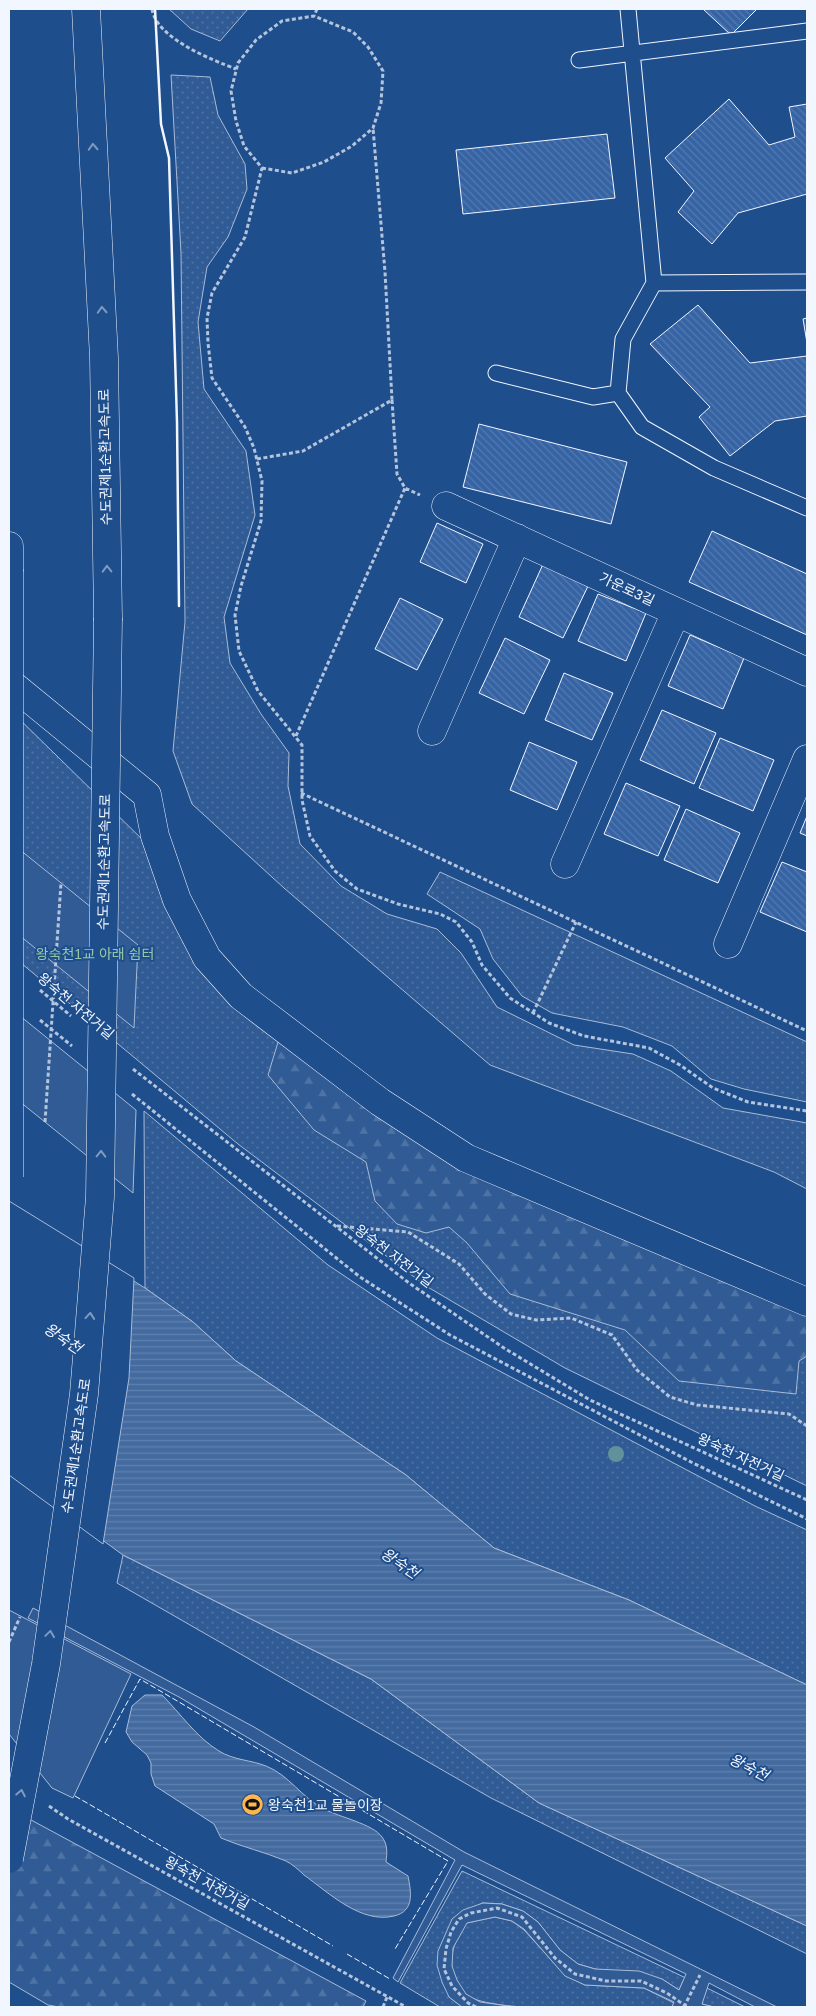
<svg xmlns="http://www.w3.org/2000/svg" width="816" height="2016" viewBox="0 0 816 2016" font-family="Helvetica,'Noto Sans KR',sans-serif">
<style>
.grass{fill:url(#grass-dots);stroke:#a8bbd7}
.forest{fill:url(#forest-firs);stroke:#a8bbd7}
.built{fill:#305b95;stroke:#a8bbd7}
.water{fill:url(#water-rules);stroke:#a8bbd7}
.pier{fill:#1f4e8c;stroke:#a8bbd7}
.building{fill:url(#building-back-hatch);stroke:#f2f6ff}
.lines{fill:none;stroke-linecap:round;stroke-linejoin:round}
.service-casing{stroke:#f2f6ff;stroke-width:17}
.minor-casing{stroke:#f2f6ff;stroke-width:29}
.motorway-casing{stroke:#f2f6ff;stroke-width:29}
.path{stroke:#b3c4dc;stroke-width:3;stroke-dasharray:4 2.5;stroke-linecap:butt}
.service{stroke:#1f4e8c;stroke-width:15}
.minor{stroke:#1f4e8c;stroke-width:28}
.motorway{stroke:#1f4e8c;stroke-width:28}
.motorway-bridge-casing{stroke:#f2f6ff;stroke-width:29;stroke-linecap:butt}
.motorway-bridge{stroke:#1f4e8c;stroke-width:28}
.fence{stroke:#f2f6ff;stroke-width:1;stroke-dasharray:6 2.5;stroke-linecap:butt}
.wall{stroke:#f2f6ff;stroke-width:2.5}
.tree{fill:#61919a}
.oneway{stroke:#7e9ac0}
.labels{text-anchor:middle;dominant-baseline:central;stroke-width:4;stroke-linejoin:round;paint-order:stroke}
.street-label{font-size:14px;fill:#f2f6ff;stroke:#1f4e8c}
.park-label{font-size:14px;fill:#97c8a6;stroke:#1f4e8c}
.poi-label{font-size:14px;fill:#f2f6ff;stroke:#1f4e8c;text-anchor:start}
.water-label{font-size:15px;font-style:italic;fill:#f2f6ff;stroke:#1f4e8c}
</style>
<defs>
<pattern id="grass-dots" width="8" height="8" patternUnits="userSpaceOnUse" patternTransform="scale(1.25)"><rect width="8" height="8" fill="#305b95"/><path d="M2 2h.1M6 6h.1" fill="none" stroke="#4e73a5" stroke-width="1.8" stroke-linecap="round"/></pattern>
<pattern id="forest-firs" width="22" height="20" patternUnits="userSpaceOnUse" patternTransform="scale(1.25)"><rect width="22" height="20" fill="#305b95"/><path d="M5 1l3.5 6h-7zM16 11l3.5 6h-7z" fill="#4e73a5"/></pattern>
<pattern id="water-rules" width="6" height="5" patternUnits="userSpaceOnUse" patternTransform="scale(1.25)"><rect width="6" height="5" fill="#446ba0"/><path d="M0 2.5h6" fill="none" stroke="#5f81ae"/></pattern>
<pattern id="building-back-hatch" width="6" height="6" patternUnits="userSpaceOnUse" patternTransform="scale(1.25)"><rect width="6" height="6" fill="#3563a3"/><path d="M-1 5l2 2M0 0l6 6M5-1l2 2" fill="none" stroke="#537ab1"/></pattern>
</defs>
<rect width="100%" height="100%" fill="#1f4e8c"/>
<path class="grass" d="M169 9H248L220 41 191 29Z
M171 75 210 77 218 115 245 164 247 189 228 237 207 267 198 322 204 389 246 451 255 515 224 617 230 663 261 714 289 753 288 786 300 844 341 886 387 914 437 929 461 953 497 1007 574 1045 633 1054 671 1071 723 1108 807 1123V1189L774 1172 490 1065 284 888 192 804 173 751 185 622 181 253Z
M9 709 151 848 194 950 473 1175 807 1313V1486L565 1368 426 1286 238 1144 9 953Z
M440 872 807 1042V1102L744 1089 711 1079 672 1046 623 1027 552 1013 522 996 493 959 480 929 427 894Z
M144 1111 328 1265 437 1338 755 1506 807 1530V1685L629 1600 494 1548 406 1475 236 1361 193 1322 145 1288Z
M123 1555 371 1679 539 1803 807 1926V1954L491 1798 117 1583Z
M462 1871 713 1991 745 2007H714L702 2004 684 1979 679 1990 662 1979 595 1969 578 1964 560 1950 538 1922 523 1911 502 1904 483 1903 452 1919 449 1997 462 2007H440L400 1983Z
M495 1917 512 1921 524 1930 566 1976 585 1985 644 1988 674 2003 672 2007C633 2007 493 2015 467 1995 463 1993 461 1987 458 1983 445 1961 454 1942 466 1923Z"/>
<path class="forest" d="M279 1039 473 1175 807 1313V1356L799 1361 796 1394 679 1381 625 1330 510 1294 467 1243 449 1227 426 1233 397 1224 375 1201 366 1162 314 1130 268 1075Z
M9 1808 366 2001 363 2007H59L48 2005 9 1982Z"/>
<path class="built" d="M9 841 138 945 134 1028 9 927Z
M9 1007 136 1110 133 1193 9 1093Z
M33 1608 254 1727 464 1852 777 2007H755L709 1983 702 2004 714 2007H672L674 2002 644 1988 585 1985 565 1976 524 1929 512 1921 495 1917 467 1923 453 1948 452 1966 457 1980 466 1994 480 2002 515 2007H462L449 1997 442 1982 437 1965 438 1951 452 1919 463 1910 483 1903 502 1904 523 1911 538 1922 560 1950 578 1964 595 1969 639 1971 662 1979 679 1990 686 1974 462 1865 398 1982 393 1978 455 1860 179 1697 28 1618Z
M9 1610 131 1674 73 1798 52 1788 9 1734Z"/>
<path class="water" d="M9 1203 145 1288 193 1322 236 1361 406 1475 494 1548 629 1600 807 1685V1926L539 1803 371 1679 123 1555 9 1472Z
M145 1695H162C181 1714 196 1737 219 1751 233 1760 251 1760 266 1766 289 1775 302 1798 324 1809 339 1817 373 1824 382 1837 388 1845 387 1853 386 1862L408 1876C411 1892 415 1911 394 1916 361 1924 329 1893 304 1875 299 1870 292 1864 286 1861 265 1852 242 1847 221 1838L214 1824 155 1786 151 1774V1763L147 1755 132 1742 126 1732 132 1706Z"/>
<path class="pier" d="M9 1201 134 1278 129 1378 103 1544 9 1475Z"/>
<path class="building" d="M703 9H757L731 35Z
M729 99 769 145 795 137 789 107 807 104V194L738 213 712 244 678 212 694 191 665 158Z
M607 134 615 198 463 214 456 150Z
M698 305 750 363 807 356V416L775 421 730 456 699 417 710 407 650 344Z
M807 318V343L803 319Z
M479 424 627 462 611 524 463 487Z
M437 523 483 544 466 583 420 562Z
M712 531 807 574V635L689 582Z
M544 562 589 584 563 638 519 617Z
M598 594 646 613 626 661 578 641Z
M400 598 443 619 417 670 375 649Z
M690 635 744 658 723 709 668 686Z
M505 638 550 660 524 714 479 693Z
M564 673 613 693 592 740 545 720Z
M662 710 716 733 694 784 640 760Z
M720 738 774 760 753 811 699 788Z
M529 742 577 762 557 810 510 790Z
M626 783 680 806 658 856 604 834Z
M686 809 740 833 718 883 664 860Z
M807 816V836L800 833Z
M782 862 807 872V932L760 912Z"/>
<g class="lines">
<defs>
<path id="service" d="M628 9 654 283 623 339 618 393 642 427 714 468 807 508
M579 60 807 31
M654 283 807 282
M496 373 593 397 618 393"/>
<path id="minor" d="M446 506 807 672
M9 682 147 795 155 836 177 900 207 958 241 996 380 1102 466 1158 807 1302
M432 731 517 538
M565 864 676 612
M728 944 807 759"/>
<path id="motorway" d="M86 9 104 358 108 618
M9 546V569"/>
</defs>
<use href="#service" class="service-casing"/>
<use href="#minor" class="minor-casing"/>
<use href="#motorway" class="motorway-casing"/>
<path class="path" d="M152 9C156 38 212 60 236 69
M317 9 314 16 282 21 256 40 238 63 231 91 236 121 244 146 262 168 245 237 212 293 207 318 208 343 212 378 245 427 254 448 262 481 261 521 241 586 235 615 239 651 258 691 302 745V800L310 836 335 871 357 889 398 904 440 914 456 922 472 942 482 965 510 998 549 1023 584 1036 649 1048 680 1065 713 1088 748 1102 807 1111
M262 168 292 173 324 162 352 146 373 128 381 103 383 71 368 47 353 32 314 16
M392 400 397 474 405 488 420 495
M257 459 303 451 392 400 385 272 373 128
M296 736 405 488
M301 793 807 1031
M40 990 71 1016
M533 1013 576 922
M40 1020 72 1046
M133 1069 409 1283 504 1348 590 1400 807 1500
M132 1094 360 1277 450 1335 691 1462 807 1519
M45 1122 61 883
M337 1226 408 1232 459 1264 485 1294 511 1314 536 1320 571 1318 612 1335 637 1370 670 1397 697 1405 789 1414 807 1426
M9 1642 20 1617
M49 1806 68 1819 406 2007
M383 2007 387 1997
M476 2007 468 2003 452 1986 444 1969 446 1949 451 1932 459 1919 471 1913 497 1908 522 1917 555 1958 575 1974 606 1981H641L667 1993 687 2007
M684 2007 700 1975"/>
<use href="#service" class="service"/>
<use href="#minor" class="minor"/>
<use href="#motorway" class="motorway"/>
<defs>
<path id="motorway-bridge" d="M9 1177V569
M9 1859 46 1664 84 1394 100 1197 108 618"/>
</defs>
<use href="#motorway-bridge" class="motorway-bridge-casing"/>
<use href="#motorway-bridge" class="motorway-bridge"/>
<path class="fence" d="M105 1743 140 1679 448 1861 395 1949
M75 1796 333 1946
M347 1954 390 1979"/>
<path class="wall" d="M155 9 161 124 169 158 177 422 179 606"/>
</g>
<circle class="tree" cx="616" cy="1454" r="8"/>
<defs><path id="oneway-chevron" d="M-2-3.5L2.5 0L-2 3.5" fill="none" stroke-width="1.6" stroke-linecap="round" stroke-linejoin="round" transform="scale(1.25)"/></defs>
<g class="oneway">
<use href="#oneway-chevron" transform="translate(93 147) rotate(-93)"/>
<use href="#oneway-chevron" transform="translate(102 310) rotate(-93)"/>
<use href="#oneway-chevron" transform="translate(107 569) rotate(-91)"/>
<use href="#oneway-chevron" transform="translate(101 1154) rotate(-89)"/>
<use href="#oneway-chevron" transform="translate(90 1316) rotate(-85)"/>
<use href="#oneway-chevron" transform="translate(50 1634) rotate(-82)"/>
<use href="#oneway-chevron" transform="translate(21 1793) rotate(-79)"/>
</g>
<defs>
<symbol id="stadium-disc" viewBox="-11 -11 22 22"><circle r="9.5" fill="#ffb74d" stroke="#1f4e8c"/><path d="M0-5a6.5 5 0 1 0 0 10a6.5 5 0 1 0 0-10ZM-3.5-1.8h7v3.6h-7Z" fill="#111"/></symbol>
</defs>
<g fill-rule="evenodd">
<use href="#stadium-disc" x="240" y="1792" width="25" height="25"/>
</g>
<g class="labels">
<g class="street-label">
<text transform="translate(105 457) rotate(-91)">수도권제1순환고속도로</text>
<text transform="translate(627 589) rotate(25)">가운로3길</text>
<text transform="translate(104 862) rotate(-89)">수도권제1순환고속도로</text>
<text transform="translate(76 1006) rotate(40)">왕숙천 자전거길</text>
<text transform="translate(394 1256) rotate(37)">왕숙천 자전거길</text>
<text transform="translate(76 1446) rotate(-82)">수도권제1순환고속도로</text>
<text transform="translate(741 1457) rotate(25)">왕숙천 자전거길</text>
<text transform="translate(207 1883) rotate(29)">왕숙천 자전거길</text>
</g>
<g class="park-label">
<text x="95" y="954">왕숙천1교 아래 쉼터</text>
</g>
<g class="poi-label">
<text x="268" y="1805">왕숙천1교 물놀이장</text>
</g>
<g class="water-label">
<text transform="translate(63 1338) rotate(34)">왕숙천</text>
<text transform="translate(400 1563) rotate(34)">왕숙천</text>
<text transform="translate(749 1767) rotate(27)">왕숙천</text>
</g>
</g>
<rect width="816" height="2016" fill="none" stroke="#f2f6ff" stroke-width="20"/>
</svg>
